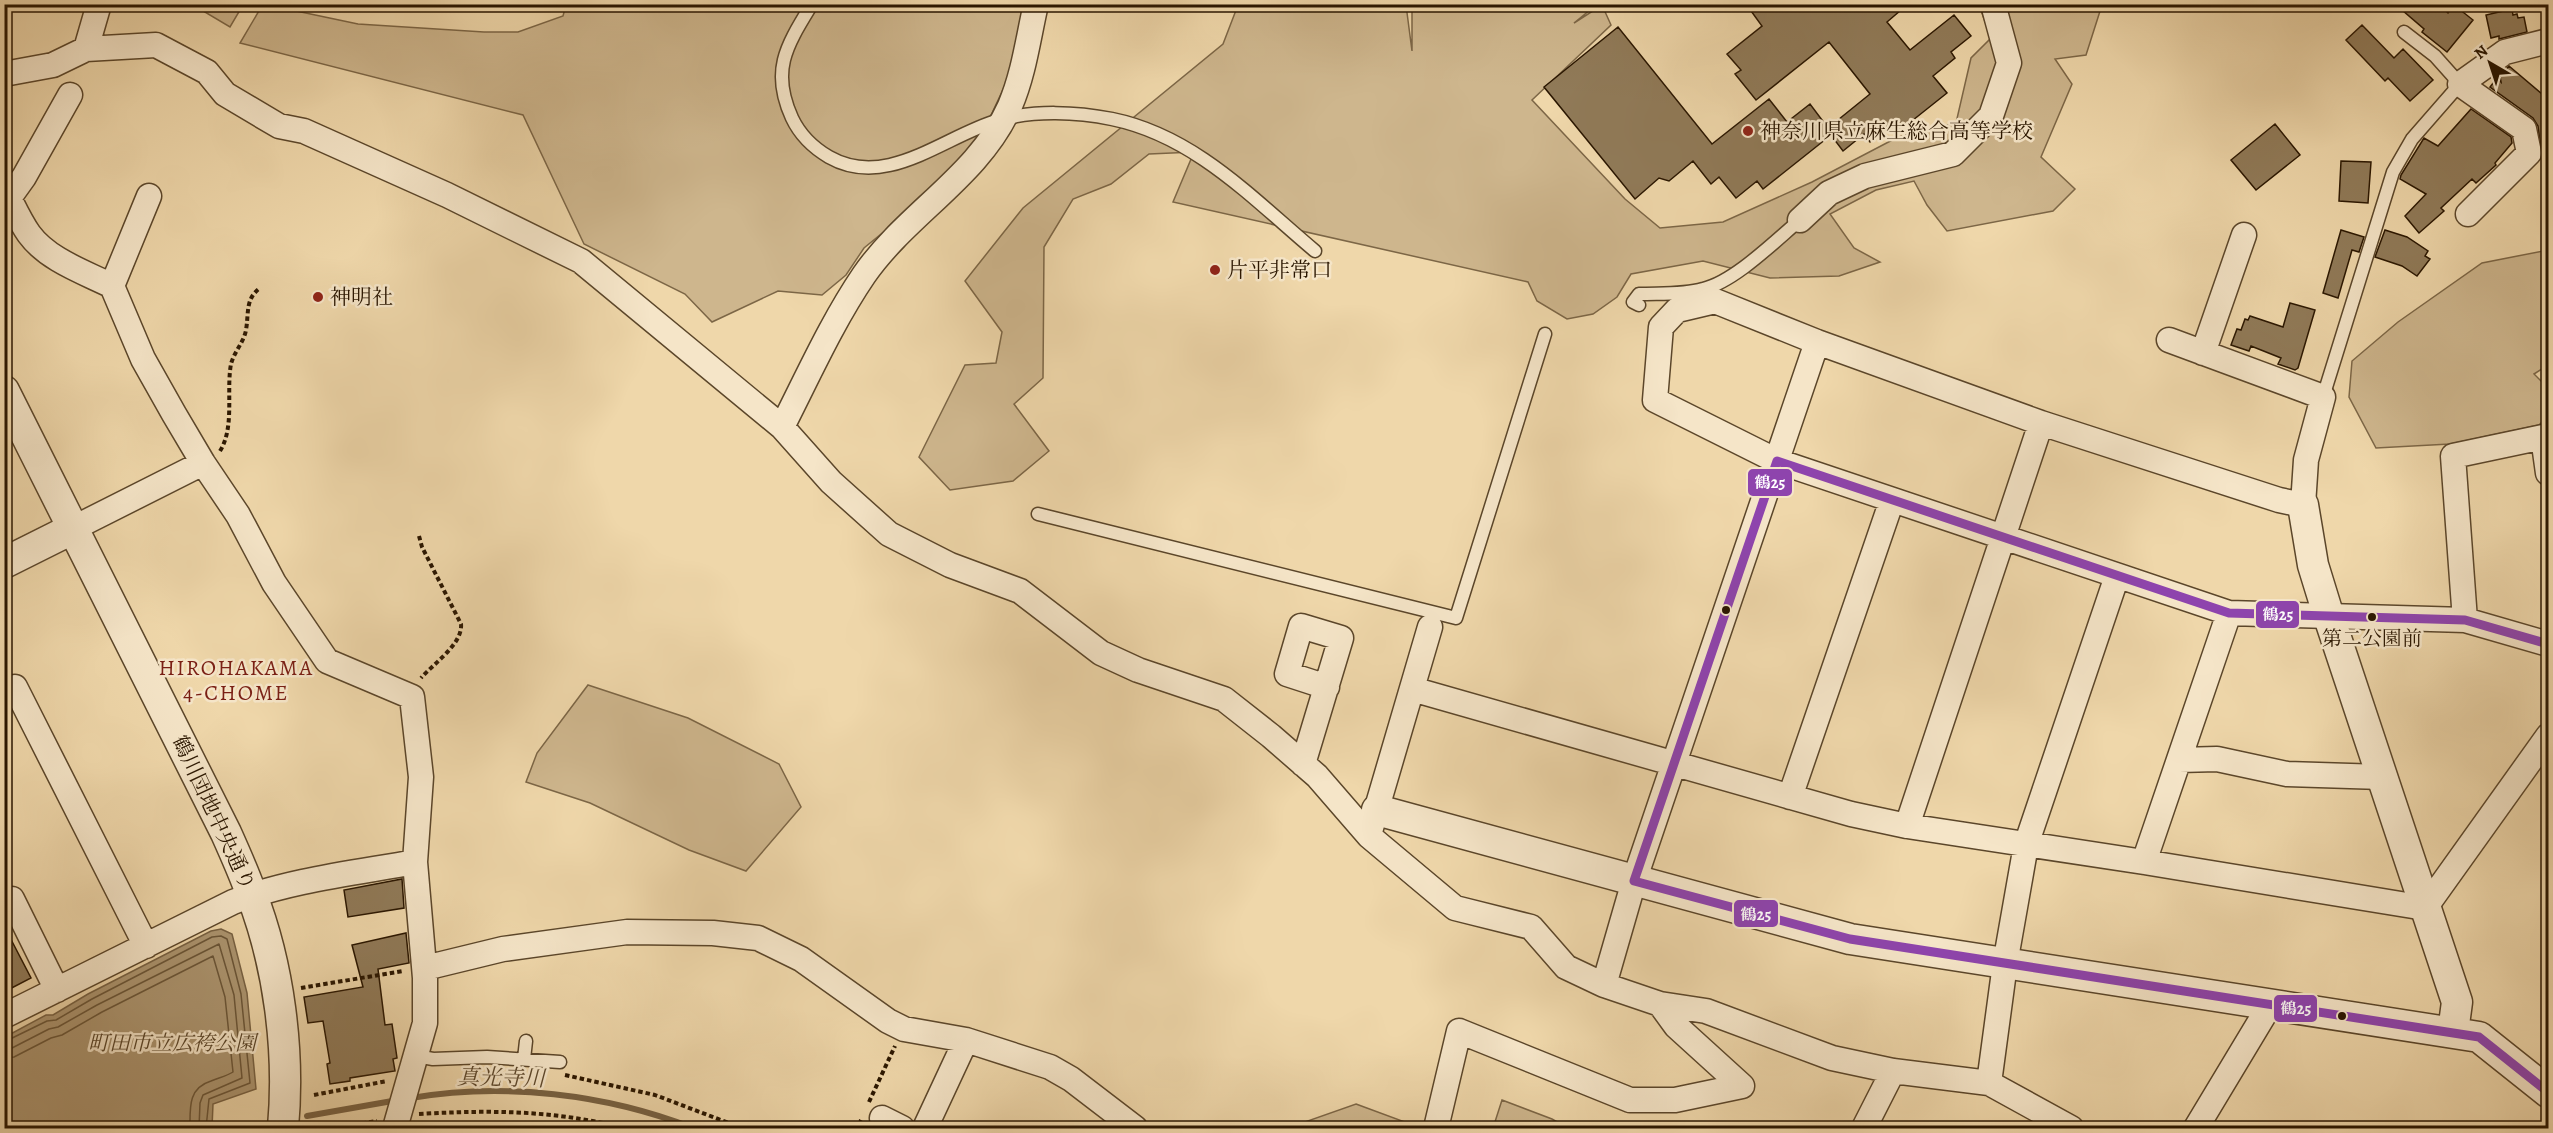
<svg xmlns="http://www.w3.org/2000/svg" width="2553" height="1133" viewBox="0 0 2553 1133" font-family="Alegreya,'Noto Serif JP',serif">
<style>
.green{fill:#ceb68d;stroke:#7c6646;stroke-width:1.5}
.water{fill:#ac9570;stroke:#786243;stroke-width:1.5}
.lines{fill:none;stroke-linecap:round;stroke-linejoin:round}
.shore{stroke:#6b5638;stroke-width:1.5}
.stream{stroke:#786243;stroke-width:6}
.building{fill:#907a58;stroke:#2a1600;stroke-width:1.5}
.service-casing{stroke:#5b462a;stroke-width:15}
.minor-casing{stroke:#5b462a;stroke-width:27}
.tertiary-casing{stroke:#5b462a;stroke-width:33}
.path{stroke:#2a1600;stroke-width:4;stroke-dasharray:4.5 3;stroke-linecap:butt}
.service{stroke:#f5e5c8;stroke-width:12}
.minor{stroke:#f5e5c8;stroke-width:24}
.tertiary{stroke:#f5e5c8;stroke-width:30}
.bus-1-casing{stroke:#f5e5c8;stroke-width:14}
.bus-1{stroke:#8e44ad;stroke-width:9}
.poi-dot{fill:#8f2418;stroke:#f5e5c8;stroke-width:2}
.bus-dot{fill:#2a1600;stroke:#f5e5c8;stroke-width:2}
.labels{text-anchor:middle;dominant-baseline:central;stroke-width:5;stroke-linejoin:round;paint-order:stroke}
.bus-label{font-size:20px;fill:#2a1600;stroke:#f5e5c8}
.poi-label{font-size:21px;fill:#2a1600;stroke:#f5e5c8;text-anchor:start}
.street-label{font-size:21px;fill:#2a1600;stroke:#f5e5c8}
.park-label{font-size:21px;font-style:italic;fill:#5b462a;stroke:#f5e5c8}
.neighbourhood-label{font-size:22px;letter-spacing:1.5px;fill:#7a1f14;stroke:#f5e5c8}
.water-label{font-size:22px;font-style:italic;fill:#5e492d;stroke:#f5e5c8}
.line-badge{stroke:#f5e5c8;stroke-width:2}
.badge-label{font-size:16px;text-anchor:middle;font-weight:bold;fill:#fff}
</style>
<rect width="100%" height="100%" fill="#efd7aa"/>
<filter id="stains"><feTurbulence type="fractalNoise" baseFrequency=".00333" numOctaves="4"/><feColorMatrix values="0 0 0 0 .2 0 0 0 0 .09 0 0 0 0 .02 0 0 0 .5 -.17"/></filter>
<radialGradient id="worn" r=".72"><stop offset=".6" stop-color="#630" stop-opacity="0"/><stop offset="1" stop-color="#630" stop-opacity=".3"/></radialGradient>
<path class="green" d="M263 4 358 24 484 32H518L563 16 566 5 711 4 731 8 737 4 1027 5 1007 81 978 143 902 217 864 248 846 275 822 295 778 291 712 322 685 294 584 244 523 115 240 43Z
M2099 4 2101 8 2086 55 2055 59 2072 84 2041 157 2075 189 2053 211 1947 231 1927 205 1914 181 1876 190 1830 214 1854 248 1880 262 1839 276 1770 278 1703 261 1631 274 1617 297 1593 314 1567 319 1537 301 1528 282 1173 202 1194 152 1149 154 1111 184 1073 199 1044 247 1043 378 1014 404 1049 451 1013 481 950 490 919 457 965 365 996 363 1002 332 965 281 1023 208 1223 44 1238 5H1406L1412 51V5H1596L1574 23 1602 5 1611 25 1532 100 1625 199 1660 228 1723 222 1812 182 1898 137 1956 123 1971 58 1991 38 1979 5Z
M193 5H243L230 27Z
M2548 250V365L2534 374 2548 388V416L2539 425 2450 444 2376 448 2349 397 2352 361 2398 322 2482 263Z
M588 685 688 718 779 764 801 807 746 871 689 850 590 803 526 782 537 753Z
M1502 1100 1552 1119 1568 1128H1493Z
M1356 1104 1413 1125 1414 1128H1297L1299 1124Z"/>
<path class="water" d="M221 929 232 934 247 993 256 1089 213 1104 212 1128H5V1037L46 1015H53L88 994 211 931Z"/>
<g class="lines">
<path class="shore" d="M4 1042 47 1021 56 1020 92 999 212 937 221 936 227 939 241 994 250 1083 209 1099 206 1128
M4 1049 12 1048 49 1029 58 1027 97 1005 219 944 234 995 242 1078 203 1095 200 1103 199 1128
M4 1058 14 1057 51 1038 62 1035 102 1012 213 956 225 997 233 1072C227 1076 218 1078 211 1081 188 1088 190 1108 190 1128"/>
<path class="stream" d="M411 1098C503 1082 606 1094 693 1128
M307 1116 398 1100"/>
</g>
<path class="building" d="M1746 4H1908L1887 22 1910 50 1954 15 1971 36 1951 52 1955 58 1933 76 1947 93 1898 132 1892 124 1870 142 1864 134 1843 151 1831 135 1763 189 1757 181 1736 198 1719 177 1711 184 1693 161 1669 181 1659 178 1635 199 1544 87 1618 27 1712 144 1769 99 1787 122 1810 104 1828 128 1870 94 1829 42 1756 100 1735 74 1741 70 1727 54 1762 26Z
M2395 4H2438L2448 13 2454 5 2473 20 2447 52 2422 32 2424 29Z
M2512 9 2513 15 2517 14 2518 18 2524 17 2527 32 2499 39V36L2491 38 2486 15Z
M2362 25 2394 58 2403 49 2433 80 2410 101 2388 78 2385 81 2346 40Z
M2509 66 2548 99V163L2542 158 2538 126 2533 118 2490 87 2497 78 2501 82 2500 76Z
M2471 109 2511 137 2512 143 2495 163 2496 165 2476 183 2472 179 2441 208 2444 211 2419 233 2405 216 2426 194 2400 179 2401 175 2424 138 2438 146Z
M2275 124 2300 155 2256 190 2231 160Z
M2341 161 2371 162 2368 203 2339 201Z
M2341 230 2364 237 2359 252 2352 250 2338 298 2323 293Z
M2385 230 2407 237 2428 251 2425 256 2430 259 2417 276 2402 266 2375 257Z
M2290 303 2315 310 2298 368 2295 370 2278 364 2281 358 2251 346 2249 351 2231 345 2237 329 2241 330 2245 319 2248 320 2250 316 2283 327Z
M402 879 404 908 348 917 344 890Z
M4 926 31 978 4 992Z
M406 933 409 963 378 969 385 1025 392 1024 397 1058 393 1059 395 1071 350 1078V1081L330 1084 327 1064 330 1063 323 1021 308 1023 304 997 363 987 352 945Z"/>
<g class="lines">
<defs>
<path id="service" d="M812 4C787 45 770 70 792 118 800 135 812 147 829 157 887 190 944 136 999 120 1034 110 1077 112 1112 119 1195 136 1253 199 1315 251
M1639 305 1633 302 1639 294C1659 293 1683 295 1703 289 1734 282 1775 241 1800 220
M2323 397 2393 172 2412 139 2460 84 2435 56 2404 32
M1038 514 1456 618 1545 334
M416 1056 433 1059 487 1057 560 1062
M524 1059 526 1041"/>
<path id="minor" d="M86 49 156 45 207 72 225 94 279 126 304 131 447 195 581 261 782 427 831 482 889 534 950 565 1020 591 1101 653 1138 670 1224 699 1271 736 1317 776 1369 836 1455 908 1531 927 1566 967 1604 985 1660 1004 1706 1011 1832 1058 1893 1071 1989 1083 2071 1128
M4 74 53 65 86 49 99 4
M4 188C12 203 19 220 29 234 48 260 84 272 112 286
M149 196 112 286 143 359 174 414 203 463 238 515 274 583 327 661 412 697 421 777 415 862 425 978V1023L395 1128
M9 198 24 177 70 95
M2468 214 2529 153 2524 129 2460 84 2505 52 2548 41
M1800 220 1829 193 1865 176 1953 154 1991 116 2009 63 1993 4
M2169 340 2323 397 2306 460 2303 505 2279 500 2041 423 1817 342 1715 301 1677 310 1661 327 1655 400 1777 461 2229 613 2465 620 2548 644
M2203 353 2244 235
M782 427C808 376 832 322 864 275 907 213 979 176 1010 106 1024 73 1028 39 1036 4
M74 528 203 463
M2465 620 2453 456 2543 437 2548 473
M1412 689 1851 814 1907 826 2144 862 2425 908 2548 736
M4 692 15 687 146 946
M2179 760 2217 759 2287 774 2382 777
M1303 764 1341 638 1301 626 1287 674 1327 687
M1790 797 1892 500
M1907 826 2041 423
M1371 828 1430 627
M2144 862 2229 613
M4 903 12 899 57 990
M425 968 503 949 627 932 713 933 758 938 801 959 888 1021 904 1029 966 1040 1050 1067 1071 1079 1135 1128
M1604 985 1634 881 1817 342
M1660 1004 1676 1026 1742 1086
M4 1016 233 902C290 880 354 873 415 862
M1989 1083 2005 964 2026 845 2117 576
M882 1118 902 1128
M925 1128 966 1040
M1436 1128 1459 1031 1630 1100H1675L1742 1086
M1865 1128H1864L1893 1071
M2196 1128 2270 1005"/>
<path id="tertiary" d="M4 391 226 833C235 853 244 873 251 893 279 965 290 1051 283 1128
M2303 505 2313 565 2329 617 2457 1002 2453 1032
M4 563 74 528
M1377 810 1850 939 2479 1037 2548 1092"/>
</defs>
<use href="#service" class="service-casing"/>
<use href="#minor" class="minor-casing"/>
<use href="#tertiary" class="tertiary-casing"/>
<path class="path" d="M220 451C235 427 226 391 231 364 234 352 244 342 246 330 249 313 245 299 260 288
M419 536 422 547 461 624C463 644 433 664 421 678
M301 988 403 971
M565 1075 655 1095 742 1128
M314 1095 387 1081
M869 1102 895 1046
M419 1114C490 1110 554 1110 624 1128
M240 1128 260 1124
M332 1128 377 1121
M857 1128 861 1120"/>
<use href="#service" class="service"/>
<use href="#minor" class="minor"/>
<use href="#tertiary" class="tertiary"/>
<defs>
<path id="bus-1" d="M2548 644 2465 620 2229 613 1777 461 1634 881 1850 939 2479 1037 2548 1092"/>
</defs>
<use href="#bus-1" class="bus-1-casing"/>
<use href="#bus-1" class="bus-1"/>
</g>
<g class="poi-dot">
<circle cx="1748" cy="131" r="6"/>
<circle cx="1215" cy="270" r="6"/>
<circle cx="318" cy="297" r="6"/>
</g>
<g class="bus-dot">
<circle cx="1726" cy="610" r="5"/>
<circle cx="2372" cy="617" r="5"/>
<circle cx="2342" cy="1016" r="5"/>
</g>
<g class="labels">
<g class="bus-label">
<text x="2372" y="638">第二公園前</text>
</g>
<g class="poi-label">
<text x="1760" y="131">神奈川県立麻生総合高等学校</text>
<text x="1227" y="270">片平非常口</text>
<text x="330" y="297">神明社</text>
</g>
<g class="street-label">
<text transform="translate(214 813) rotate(65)">鶴川団地中央通り</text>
</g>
<g class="park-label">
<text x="172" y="1043">町田市立広袴公園</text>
</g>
<g class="neighbourhood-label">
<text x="236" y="668">HIROHAKAMA<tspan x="236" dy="25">4-CHOME</tspan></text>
</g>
<g class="water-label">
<text transform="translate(501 1078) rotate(1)">真光寺川</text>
</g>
</g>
<g class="line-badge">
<rect x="1747" y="468" width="46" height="29" rx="6" fill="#8e44ad"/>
<rect x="2255" y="600" width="45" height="29" rx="6" fill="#8e44ad"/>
<rect x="1733" y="899" width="46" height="29" rx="6" fill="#8e44ad"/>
<rect x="2273" y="994" width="45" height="29" rx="6" fill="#8e44ad"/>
</g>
<g class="badge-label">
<text x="1770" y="488">鶴25</text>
<text x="2278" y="620">鶴25</text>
<text x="1756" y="920">鶴25</text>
<text x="2296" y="1014">鶴25</text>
</g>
<rect width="2553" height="1133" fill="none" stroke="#efd7aa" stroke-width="24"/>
<rect x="6" y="6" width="2541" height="1121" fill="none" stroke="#2a1600" stroke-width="3"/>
<rect x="12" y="12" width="2529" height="1109" fill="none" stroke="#2a1600" stroke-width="1.5"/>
<g transform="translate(2490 63) rotate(321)" stroke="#f5e5c8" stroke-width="4.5" paint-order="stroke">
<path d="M0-4.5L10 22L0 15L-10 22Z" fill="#2a1600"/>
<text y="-9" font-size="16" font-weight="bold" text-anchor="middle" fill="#2a1600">N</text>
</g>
<rect width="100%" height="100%" filter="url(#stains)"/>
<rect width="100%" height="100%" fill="url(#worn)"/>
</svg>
